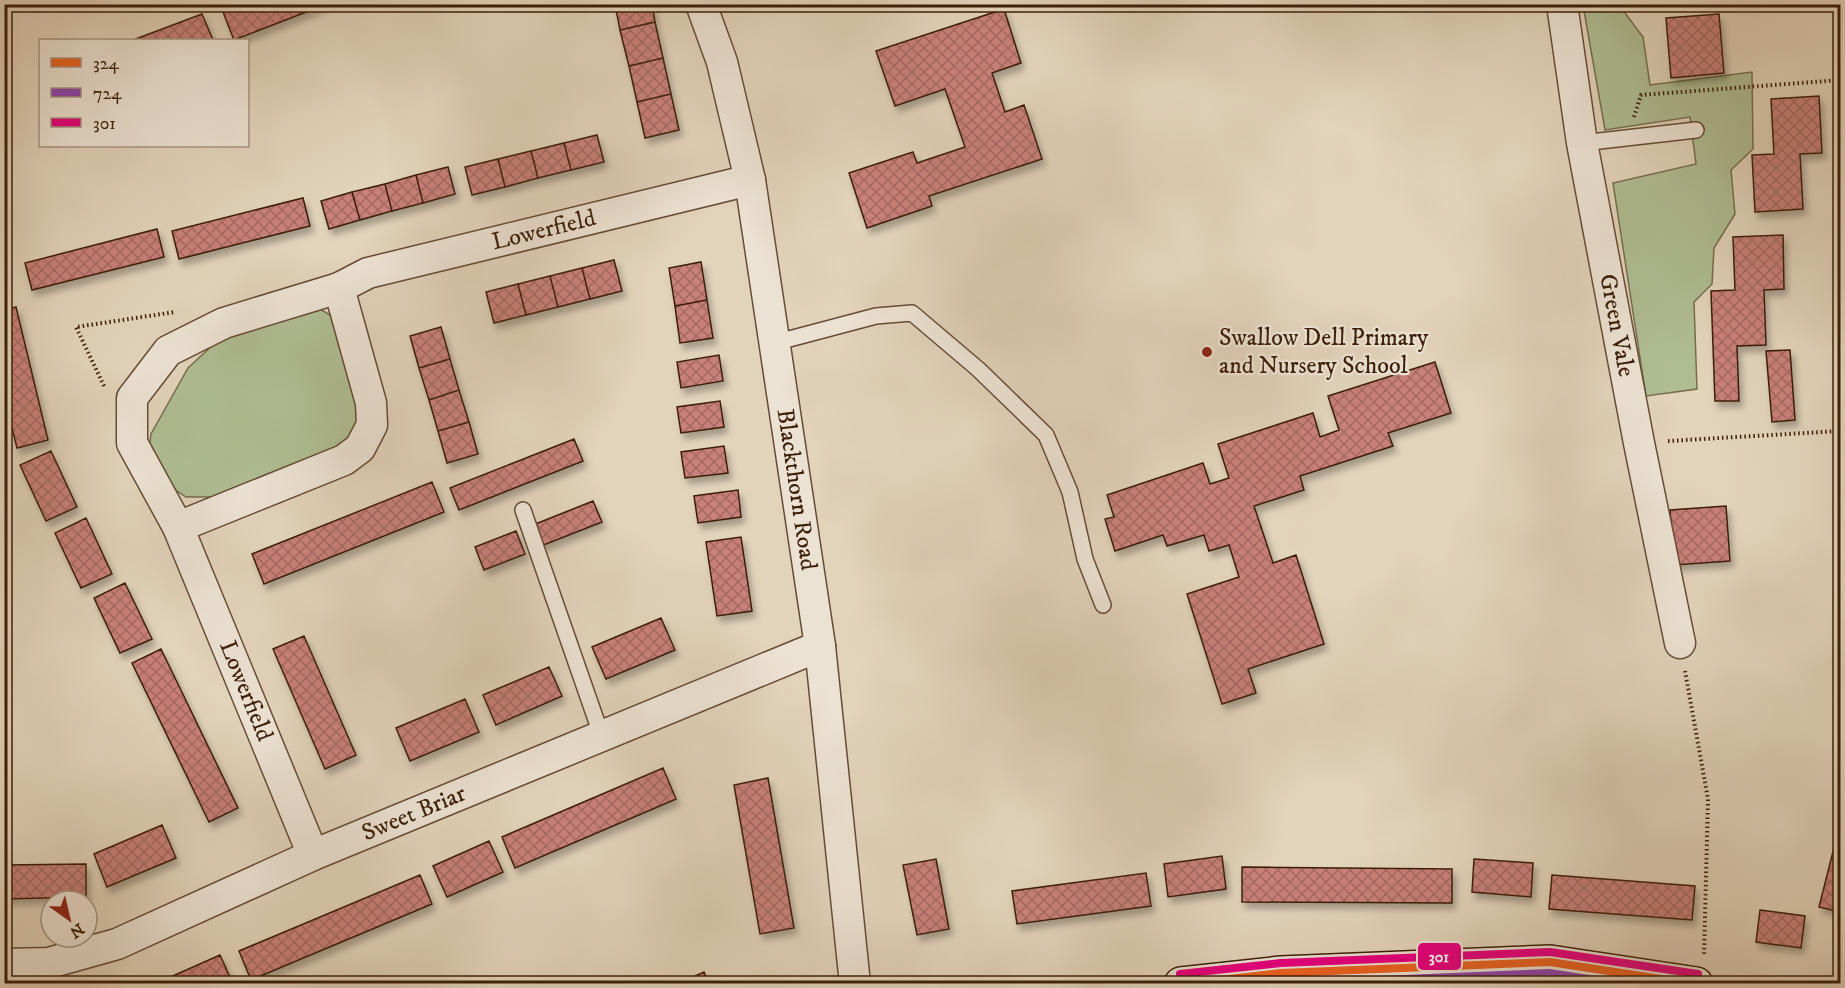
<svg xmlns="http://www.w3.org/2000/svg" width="1845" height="988" viewBox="0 0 1845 988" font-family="'IM FELL DW Pica',serif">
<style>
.grass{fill:#afbd93;stroke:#766e4e;stroke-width:1.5}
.building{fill:url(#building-cross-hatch);stroke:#3c1f09;stroke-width:1.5;filter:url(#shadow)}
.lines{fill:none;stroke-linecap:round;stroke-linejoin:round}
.lane-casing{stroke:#664c36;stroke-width:18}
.street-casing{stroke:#664c36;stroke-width:33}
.secondary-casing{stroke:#3c1f09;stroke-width:36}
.path{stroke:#3c1f09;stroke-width:4;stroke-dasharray:1.5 3;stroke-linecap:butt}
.lane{stroke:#ece2d3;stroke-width:15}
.street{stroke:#ece2d3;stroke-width:30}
.secondary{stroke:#ece2d3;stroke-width:33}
.bus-1-casing{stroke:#ece2d3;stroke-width:12}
.bus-2-casing{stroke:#ece2d3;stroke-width:12}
.bus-3-casing{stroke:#ece2d3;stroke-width:12}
.bus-1{stroke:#e96221;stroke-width:8}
.bus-2{stroke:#8e44ad;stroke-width:8}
.bus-3{stroke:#e5007d;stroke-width:8}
.poi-dot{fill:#8f2418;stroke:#ece2d3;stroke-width:2}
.labels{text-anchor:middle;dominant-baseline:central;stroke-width:4.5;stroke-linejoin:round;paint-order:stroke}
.street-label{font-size:24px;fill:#3c1f09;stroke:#ece2d3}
.poi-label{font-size:24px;fill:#3c1f09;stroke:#ece2d3;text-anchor:start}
.line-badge{stroke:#ece2d3;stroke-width:2}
.badge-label{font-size:16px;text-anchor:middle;font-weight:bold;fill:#fff}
</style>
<defs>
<pattern id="building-cross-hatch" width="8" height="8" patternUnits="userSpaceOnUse" patternTransform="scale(1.5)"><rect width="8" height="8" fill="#c8807a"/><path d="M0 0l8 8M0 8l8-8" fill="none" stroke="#a46862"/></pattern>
<filter id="shadow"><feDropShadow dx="3.5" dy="6" stdDeviation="3" flood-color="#0004"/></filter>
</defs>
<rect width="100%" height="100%" fill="#e2d3bb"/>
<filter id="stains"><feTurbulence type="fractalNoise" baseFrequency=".00333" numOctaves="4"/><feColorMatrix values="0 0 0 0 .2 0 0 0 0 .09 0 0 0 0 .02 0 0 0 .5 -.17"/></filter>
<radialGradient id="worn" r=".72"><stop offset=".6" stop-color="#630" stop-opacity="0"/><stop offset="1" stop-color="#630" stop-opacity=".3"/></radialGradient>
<path class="grass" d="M1583 5H1619L1643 37 1650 85 1752 72 1753 149 1731 170 1735 214 1714 248 1712 284 1694 302 1697 389 1646 396 1613 183 1696 164 1690 117 1605 130Z
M320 309 333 317 362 405 357 432 345 445 216 497H186L159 479 148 458 151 434 188 368 216 342 241 326Z"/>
<path class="building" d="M243 4H327L234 40 223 12Z
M615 4H652L655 22 620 30Z
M1004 9 1021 63 992 73 1005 112 1024 105 1042 159 929 196 932 206 867 228 849 173 913 152 917 163 965 147 945 89 895 106 876 51Z
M202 14 213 40H133Z
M1719 14 1724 73 1671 78 1666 18Z
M655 22 663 58 629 66 620 30Z
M663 58 671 94 637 102 629 66Z
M671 94 679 130 645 138 637 102Z
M1819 96 1822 153 1800 154 1803 209 1755 212 1752 155 1774 154 1771 99Z
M597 135 604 162 571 170 564 143Z
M564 143 571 170 538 178 531 151Z
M531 151 538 178 505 187 498 159Z
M498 159 505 187 472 195 465 167Z
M448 167 455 194 423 203 416 175Z
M416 175 423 203 392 211 385 184Z
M385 184 392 211 360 220 352 192Z
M352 192 360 220 329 229 321 201Z
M303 198 310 226 179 259 172 231Z
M157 229 164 257 32 290 25 263Z
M1783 235 1784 289 1764 290 1766 345 1737 346 1739 401H1715L1711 291 1735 290 1733 237Z
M614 260 622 291 590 299 582 268Z
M701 262 707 300 675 306 669 268Z
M582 268 590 299 558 307 550 276Z
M550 276 558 307 526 315 518 284Z
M518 284 526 315 494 323 486 292Z
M707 300 713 338 680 343 675 306Z
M16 307 48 440 17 448 4 396V310Z
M441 327 450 359 419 368 410 336Z
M1790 350 1795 420 1772 422 1766 351Z
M719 355 723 381 681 388 677 362Z
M450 359 459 390 429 400 419 368Z
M1435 362 1451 413 1388 433 1393 446 1300 476 1304 490 1254 506 1273 563 1296 555 1324 644 1248 669 1256 693 1222 704 1187 594 1239 577 1229 545 1209 551 1204 535 1167 546 1163 535 1115 551 1105 519 1114 517 1107 495 1203 463 1210 484 1229 478 1218 444 1313 413 1320 437 1339 430 1328 396Z
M459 390 469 422 438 431 429 400Z
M720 401 724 427 681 433 677 407Z
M469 422 478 454 447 463 438 431Z
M574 439 583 461 459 510 450 488Z
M724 446 728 473 685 478 681 452Z
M51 451 77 507 46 521 20 465Z
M432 482 444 512 264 584 252 554Z
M738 490 741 517 698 523 694 496Z
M593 501 602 522 541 546 533 525Z
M1726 506 1730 561 1674 565 1670 510Z
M86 518 112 574 81 588 55 533Z
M516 531 525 554 484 570 475 547Z
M741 537 752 611 717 616 706 542Z
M125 583 152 639 120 653 94 598Z
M661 618 675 650 606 679 592 647Z
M304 636 356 755 325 769 273 649Z
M161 649 238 808 209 822 132 663Z
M549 667 562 696 496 725 483 695Z
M465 699 479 732 410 761 396 728Z
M663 768 676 799 515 868 502 837Z
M768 778 794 928 760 934 734 785Z
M1840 824V912L1819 907Z
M162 825 176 858 107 887 94 854Z
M489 841 503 872 447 897 433 866Z
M1222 856 1226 889 1168 897 1164 864Z
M936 859 949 929 917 935 903 865Z
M1474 859 1533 863 1531 897 1472 892Z
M86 864V897L4 899V865Z
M1242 867 1452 869V903L1242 902Z
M1146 873 1151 906 1017 924 1012 891Z
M420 875 432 904 251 980 239 951Z
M1552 875 1695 886 1692 920 1549 909Z
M1760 910 1805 916 1801 948 1756 942Z
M220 955 233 984H168L166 979Z
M704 972 709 984H677Z"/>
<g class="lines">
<defs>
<path id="lane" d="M1582 143 1696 130
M774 343 876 316 912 313 978 369 1046 435 1070 492 1085 559 1103 605
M523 510 602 737"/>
<g id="street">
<path id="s1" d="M701 4 722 62 750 180 820 646 855 984"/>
<path id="s2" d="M1562 4 1582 143 1639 443 1680 643"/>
<path d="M178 527 344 460 360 448 372 425 371 403 339 288"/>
<path id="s3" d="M313 855 178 527 132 443V398L168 351 224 323 339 288 368 273 750 180"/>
<path id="s4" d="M4 964 49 963 117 944 313 855 820 646"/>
</g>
<path id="secondary" d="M1181 984 1281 973 1550 962 1696 984"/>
</defs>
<use href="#lane" class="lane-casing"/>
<use href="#street" class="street-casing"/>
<use href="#secondary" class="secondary-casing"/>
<path class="path" d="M1634 117 1641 95 1840 80
M104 386 76 327 175 312
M1668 441 1840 431
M1685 671 1708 799 1704 956"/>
<use href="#lane" class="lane"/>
<use href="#street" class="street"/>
<use href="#secondary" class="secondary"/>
<defs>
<path id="bus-1" d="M1186 984 1281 973 1550 962 1693 984"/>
<path id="bus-2" d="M1282 984 1549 973 1622 984"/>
<path id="bus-3" d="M1180 974 1281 963 1550 952 1698 974"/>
</defs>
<use href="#bus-1" class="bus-1-casing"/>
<use href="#bus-2" class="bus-2-casing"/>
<use href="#bus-3" class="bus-3-casing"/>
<use href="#bus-1" class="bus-1"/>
<use href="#bus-2" class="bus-2"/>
<use href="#bus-3" class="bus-3"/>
</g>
<circle class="poi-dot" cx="1207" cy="352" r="6"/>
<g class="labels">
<g class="street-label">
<text stroke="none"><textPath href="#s3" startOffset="951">Lowerfield</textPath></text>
<text stroke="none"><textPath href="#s2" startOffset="326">Green Vale</textPath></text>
<text stroke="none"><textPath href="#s1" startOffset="496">Blackthorn Road</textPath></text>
<text transform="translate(246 691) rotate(68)">Lowerfield</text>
<text stroke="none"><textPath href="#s4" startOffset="440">Sweet Briar</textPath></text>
</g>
<g class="poi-label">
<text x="1219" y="338">Swallow Dell Primary<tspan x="1219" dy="28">and Nursery School</tspan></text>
</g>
</g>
<rect class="line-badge" x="1417" y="942" width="45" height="29" rx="6" fill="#e5007d"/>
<g class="badge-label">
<text x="1439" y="962">301</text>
</g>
<rect width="1845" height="988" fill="none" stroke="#e2d3bb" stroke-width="24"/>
<rect x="6" y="6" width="1833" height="976" fill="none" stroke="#3c1f09" stroke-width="3"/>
<rect x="12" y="12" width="1821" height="964" fill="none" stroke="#3c1f09" stroke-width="1.5"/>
<rect x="39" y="39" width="210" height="108" fill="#ece2d3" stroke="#a69482" stroke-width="1.5"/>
<rect x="51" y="58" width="30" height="9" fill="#e96221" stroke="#a69482" stroke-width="1.5"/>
<text x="93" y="69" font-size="18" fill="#3c1f09">324</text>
<rect x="51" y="88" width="30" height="9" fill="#8e44ad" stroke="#a69482" stroke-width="1.5"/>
<text x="93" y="99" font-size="18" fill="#3c1f09">724</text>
<rect x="51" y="118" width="30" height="9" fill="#e5007d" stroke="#a69482" stroke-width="1.5"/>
<text x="93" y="129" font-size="18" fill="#3c1f09">301</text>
<g transform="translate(69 919) rotate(146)"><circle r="28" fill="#ece2d3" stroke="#a69482" stroke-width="1.5"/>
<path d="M0-4.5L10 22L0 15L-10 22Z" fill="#8f2418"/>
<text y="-9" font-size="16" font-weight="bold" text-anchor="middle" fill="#3c1f09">N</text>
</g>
<rect width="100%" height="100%" filter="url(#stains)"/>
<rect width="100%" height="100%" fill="url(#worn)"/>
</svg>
